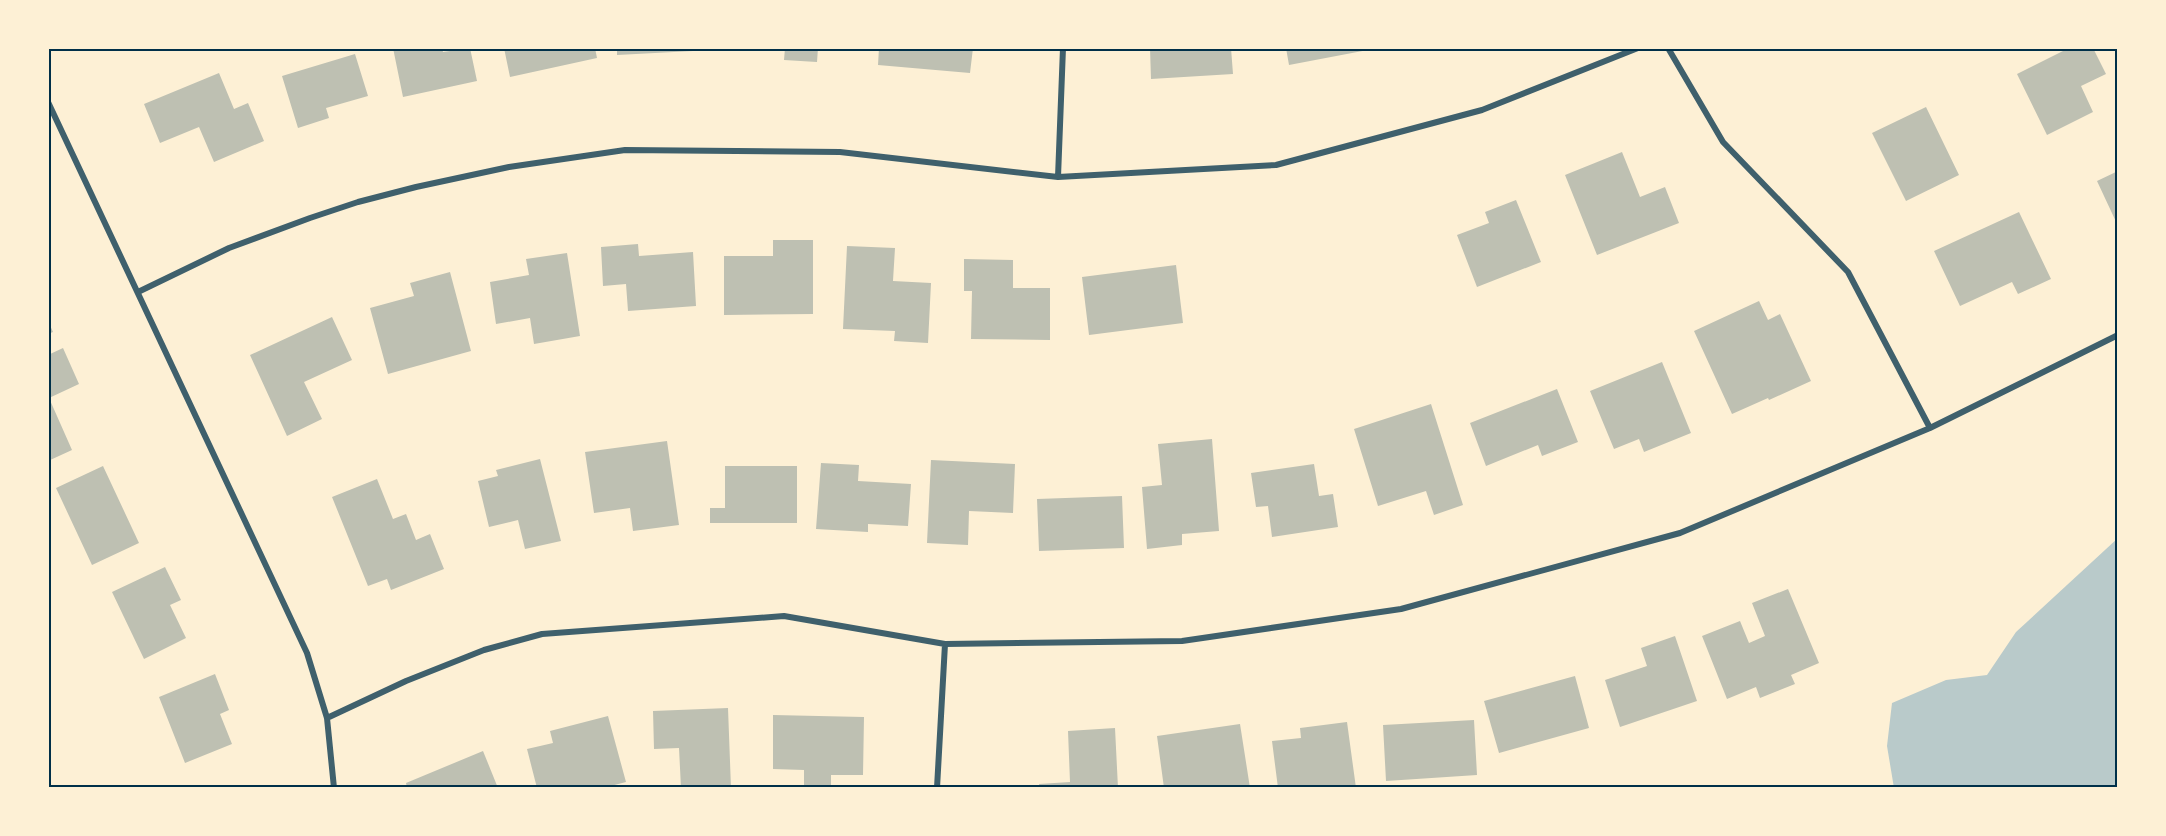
<svg xmlns="http://www.w3.org/2000/svg" width="2166" height="836" viewBox="0 0 2166 836" font-family="Barlow,sans-serif">
<style>
.green{fill:#b9caca}
.building{fill:#bec0b2}
.lines{fill:none;stroke-linecap:round;stroke-linejoin:round}
.minor{stroke:#3f606c;stroke-width:6}
.neatline{fill:none;stroke:#003049;stroke-width:2}
</style>
<rect width="100%" height="100%" fill="#fdf0d5"/>
<path class="green" d="M2118 538V788H1894L1887 746 1892 703 1946 680 1987 675 2016 632Z"/>
<path class="building" d="M393 48H442L443 52 470 48 477 81 403 97Z
M504 48H595L597 58 510 77Z
M617 48H693V51L617 55Z
M741 48H760V51L741 50Z
M785 48H818L817 62 784 60Z
M879 48H973L970 73 878 65Z
M1150 48H1231L1233 74 1151 79Z
M1286 48H1373V49L1289 65Z
M2069 48H2093L2106 74 2081 86 2093 112 2047 135 2017 74Z
M355 54 368 96 326 108 329 118 298 128 282 76Z
M219 73 234 109 248 103 264 141 214 162 199 127 160 143 144 104Z
M1926 107 1959 175 1906 201 1872 133Z
M1622 152 1640 197 1665 187 1679 223 1597 255 1565 175Z
M2118 171V226L2097 181Z
M1516 200 1541 262 1477 287 1457 235 1489 223 1485 212Z
M2019 212 2051 279 2018 294 2012 282 1960 306 1934 251Z
M773 240H813V314L724 315V256H773Z
M638 244 639 256 693 252 696 306 628 311 626 284 603 286 601 247Z
M847 246 895 248 893 281 931 283 928 343 894 341 895 331 843 329Z
M567 253 580 336 534 344 530 318 496 324 490 282 529 275 526 259Z
M964 259 1013 260V288H1050V340L971 339 972 291H964Z
M1176 265 1183 323 1089 335 1082 277Z
M450 272 471 351 388 374 370 308 414 296 410 283Z
M1759 301 1768 320 1780 314 1811 381 1769 400 1768 398 1732 414 1694 331Z
M332 317 352 360 304 382 322 419 287 436 250 355Z
M48 321 53 332 48 334Z
M63 348 79 384 49 398 72 450 48 461V355Z
M1662 362 1691 433 1644 452 1639 439 1614 449 1590 391Z
M1557 389 1578 442 1542 456 1538 445 1486 466 1470 423Z
M1431 404 1463 505 1434 515 1426 491 1378 506 1354 429Z
M1212 439 1219 531 1182 534V545L1147 549 1142 487 1162 485 1158 444Z
M667 441 679 525 633 531 630 508 594 513 585 452Z
M540 459 561 541 525 549 518 520 489 527 478 481 498 476 496 470Z
M931 460 1015 464 1013 513 969 511 968 545 927 543Z
M821 463 859 465 858 481 911 484 908 526 868 524V532L816 529Z
M1314 464 1319 496 1333 494 1338 527 1272 537 1268 506 1256 507 1251 473Z
M103 466 139 543 92 565 56 488Z
M725 466H797V523H710V508H725Z
M377 479 393 519 406 514 416 540 430 534 444 569 391 590 387 579 368 586 332 497Z
M1122 496 1124 548 1039 551 1037 499Z
M165 567 181 600 170 605 186 638 144 659 112 592Z
M1788 589 1819 663 1791 675 1795 684 1760 698 1756 687 1727 699 1702 636 1740 621 1749 643 1765 636 1752 603Z
M1675 636 1697 701 1620 727 1605 680 1647 666 1641 648Z
M215 674 229 710 220 714 232 744 185 763 159 697Z
M1575 676 1589 728 1499 753 1484 701Z
M728 708 731 788H681L679 748 654 749 653 711Z
M773 715 864 717 863 775H831V788H804V770L773 769Z
M608 716 626 782 603 788H537L527 749 553 743 550 731Z
M1474 720 1477 775 1386 781 1383 725Z
M1347 722 1356 788H1278L1272 741 1301 738 1300 728Z
M1240 724 1250 788H1164L1157 736Z
M1115 728 1118 788H1040L1039 784 1070 782 1068 731Z
M483 751 498 788H407L406 783Z"/>
<g class="lines">
<path class="minor" d="M1668 48 1723 142 1848 272 1930 428
M48 102 307 653 327 718 334 788
M1058 177 1063 48
M138 292 229 248 310 218 358 202 416 187 509 167 625 150 840 152 1058 177 1276 165 1482 110 1638 48
M327 718 406 681 484 650 542 634 784 616 945 644 1182 641 1401 609 1680 533 1930 428 2118 335
M937 788 945 644"/>
</g>
<rect width="2166" height="836" fill="none" stroke="#fdf0d5" stroke-width="99"/>
<rect x="50" y="50" width="2066" height="736" class="neatline"/>
</svg>
